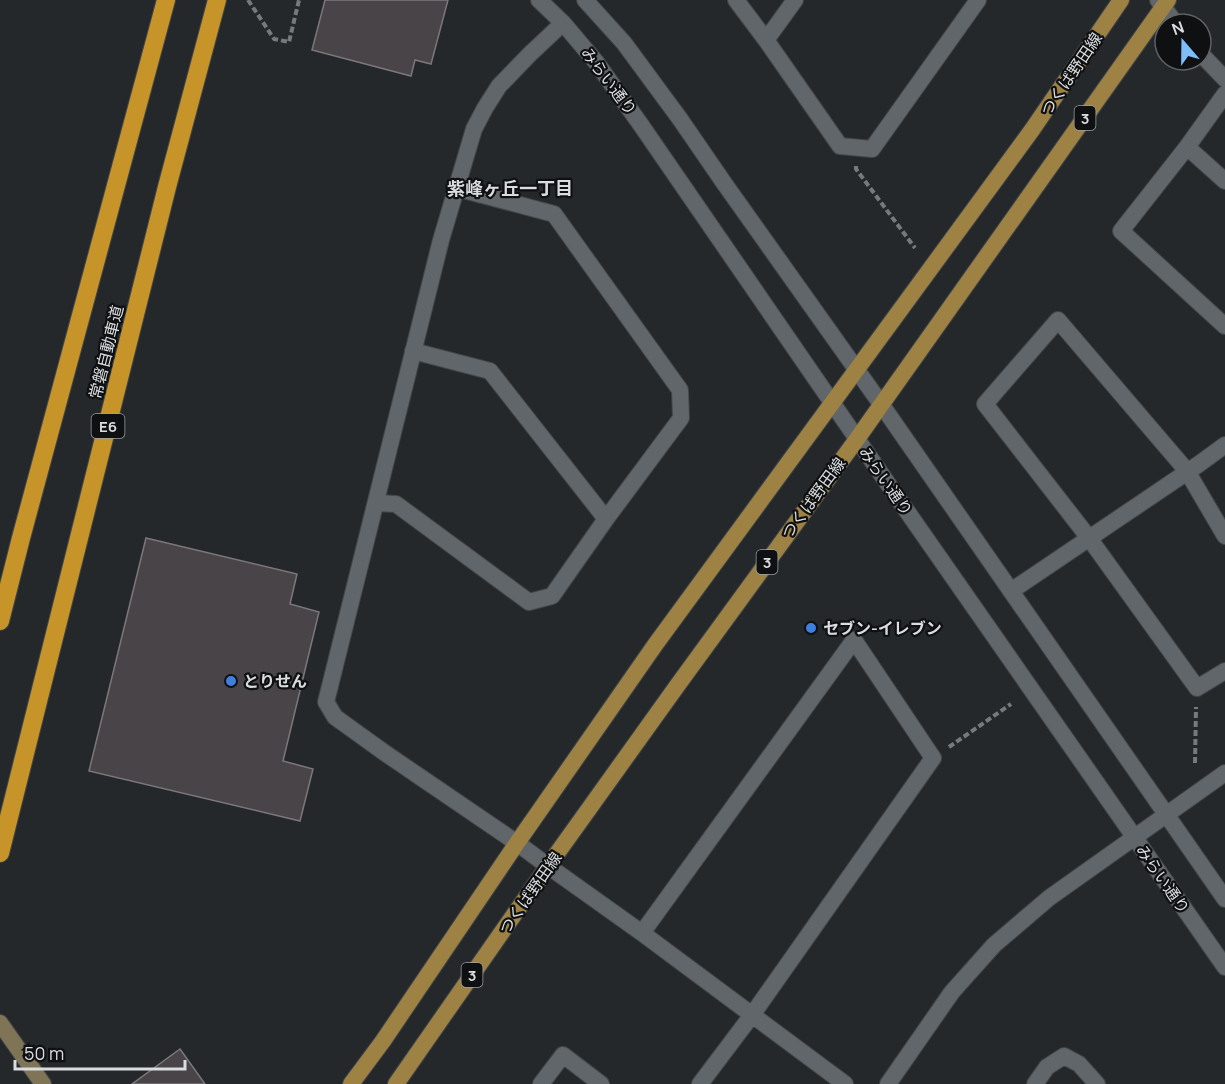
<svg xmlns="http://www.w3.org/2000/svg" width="1225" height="1084" viewBox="0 0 1225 1084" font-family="Manrope,'Noto Sans JP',sans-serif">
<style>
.building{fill:#484447;stroke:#7c777b;stroke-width:1.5}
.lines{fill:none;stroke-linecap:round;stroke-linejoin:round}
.minor-casing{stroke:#424649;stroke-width:18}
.tertiary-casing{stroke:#424649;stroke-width:18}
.secondary-casing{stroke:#424649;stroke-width:18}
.primary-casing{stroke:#424649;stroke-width:18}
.motorway-casing{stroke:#424649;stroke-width:20}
.path{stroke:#767a7d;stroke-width:4;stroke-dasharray:6 3;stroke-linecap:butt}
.minor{stroke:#61666a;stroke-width:16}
.tertiary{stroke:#61666a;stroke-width:16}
.secondary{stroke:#7f7456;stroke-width:16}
.primary{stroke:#9e8243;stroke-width:16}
.motorway{stroke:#c69429;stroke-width:18}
.shop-dot{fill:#3f7fe0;stroke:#0f1012;stroke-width:2}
.labels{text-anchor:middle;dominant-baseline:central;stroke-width:4.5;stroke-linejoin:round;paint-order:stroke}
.shield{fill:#0f1012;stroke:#9da0a2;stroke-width:1.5}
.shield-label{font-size:15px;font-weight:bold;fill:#dadddf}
.street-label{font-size:16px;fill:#dadddf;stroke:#0f1012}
.poi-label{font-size:16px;font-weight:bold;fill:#dadddf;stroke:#0f1012;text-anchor:start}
.neighbourhood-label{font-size:18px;font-weight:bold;fill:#dadddf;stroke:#0f1012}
</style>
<rect width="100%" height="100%" fill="#24282b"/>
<path class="building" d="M325 0H448L431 64 415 60 411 76 312 50Z
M146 538 297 574 290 604 319 612 283 761 313 769 300 821 89 771Z
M180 1049 205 1084H132Z"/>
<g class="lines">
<defs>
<path id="minor" d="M736 0 766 40 840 146 872 149 978 0
M1158 0 1176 24
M766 40 795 0
M1201 54 1225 79
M1225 94 1187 147 1121 231 1225 326
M1187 147 1225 181
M413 351 490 371 606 519
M376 503 396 504 529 602 552 596 606 519 681 418 680 390 554 214 456 188
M1225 536 1187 471 1058 320 985 404 1089 538 1197 688 1225 671
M1011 591 1199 464 1225 445
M517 843 548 866 642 933 845 1084
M642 933 854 640 933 758 752 1015 700 1084
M541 1084 563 1055 601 1084
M1035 1084 1047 1067 1064 1056 1079 1064 1097 1084"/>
<path id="tertiary" d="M539 0 563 23 596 62 641 125 895 494 1225 967
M585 0 624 43 680 119 724 183 881 404 1225 899
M517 843 385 753 335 717 326 702 441 240 474 129 485 108 499 86 530 54 563 23
M888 1084 952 992 994 945 1049 898 1225 773"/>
<path id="secondary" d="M0 1023 43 1084"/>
<path id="primary" d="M351 1084 383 1041 517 843 655 645 1032 130 1121 0
M396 1084 548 866 677 686 857 439 1168 0"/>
<path id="motorway" d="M0 621 21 538 166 0
M0 853 167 187 217 0"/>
</defs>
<use href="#minor" class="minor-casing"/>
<use href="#tertiary" class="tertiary-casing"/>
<use href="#secondary" class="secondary-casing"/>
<use href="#primary" class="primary-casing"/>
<use href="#motorway" class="motorway-casing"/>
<path class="path" d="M248 0 274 39 289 42 299 0
M856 166V169L915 248
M949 747 1011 704
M1195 763 1196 707"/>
<use href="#minor" class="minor"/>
<use href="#tertiary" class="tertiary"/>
<use href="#secondary" class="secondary"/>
<use href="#primary" class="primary"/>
<use href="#motorway" class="motorway"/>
</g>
<g class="shop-dot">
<circle cx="811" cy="628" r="6"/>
<circle cx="231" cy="681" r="6"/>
</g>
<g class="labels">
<g class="shield">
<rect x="1074.5" y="106" width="21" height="24" rx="4.5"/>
<rect x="91.5" y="414" width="33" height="24" rx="4.5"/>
<rect x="756.5" y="550" width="21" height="24" rx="4.5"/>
<rect x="461.5" y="963" width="21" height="24" rx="4.5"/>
</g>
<g class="shield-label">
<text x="1085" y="118">3</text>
<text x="108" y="426">E6</text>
<text x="767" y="562">3</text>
<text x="472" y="975">3</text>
</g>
<g class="street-label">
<text transform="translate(1071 74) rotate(-56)">つくば野田線</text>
<text transform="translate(609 81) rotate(53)">みらい通り</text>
<text transform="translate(106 352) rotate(-76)">常磐自動車道</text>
<text transform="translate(886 481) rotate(55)">みらい通り</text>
<text transform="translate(813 498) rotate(-54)">つくば野田線</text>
<text transform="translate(1163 879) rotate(55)">みらい通り</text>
<text transform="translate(530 893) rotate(-55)">つくば野田線</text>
</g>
<g class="poi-label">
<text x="823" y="628">セブン-イレブン</text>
<text x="243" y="681">とりせん</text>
</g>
<g class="neighbourhood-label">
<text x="510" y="188">紫峰ヶ丘一丁目</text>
</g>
</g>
<g transform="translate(1183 42) rotate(340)"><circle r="28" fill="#0f1012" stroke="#606264" stroke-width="1.5"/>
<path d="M0-4.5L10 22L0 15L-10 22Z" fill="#7ebdf9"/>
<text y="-9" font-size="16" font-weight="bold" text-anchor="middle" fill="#dadddf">N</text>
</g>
<path d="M15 1060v9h170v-9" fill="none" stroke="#dadddf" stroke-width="3"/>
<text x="24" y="1060" font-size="18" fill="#dadddf" stroke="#0f1012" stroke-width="4.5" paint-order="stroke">50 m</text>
</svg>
